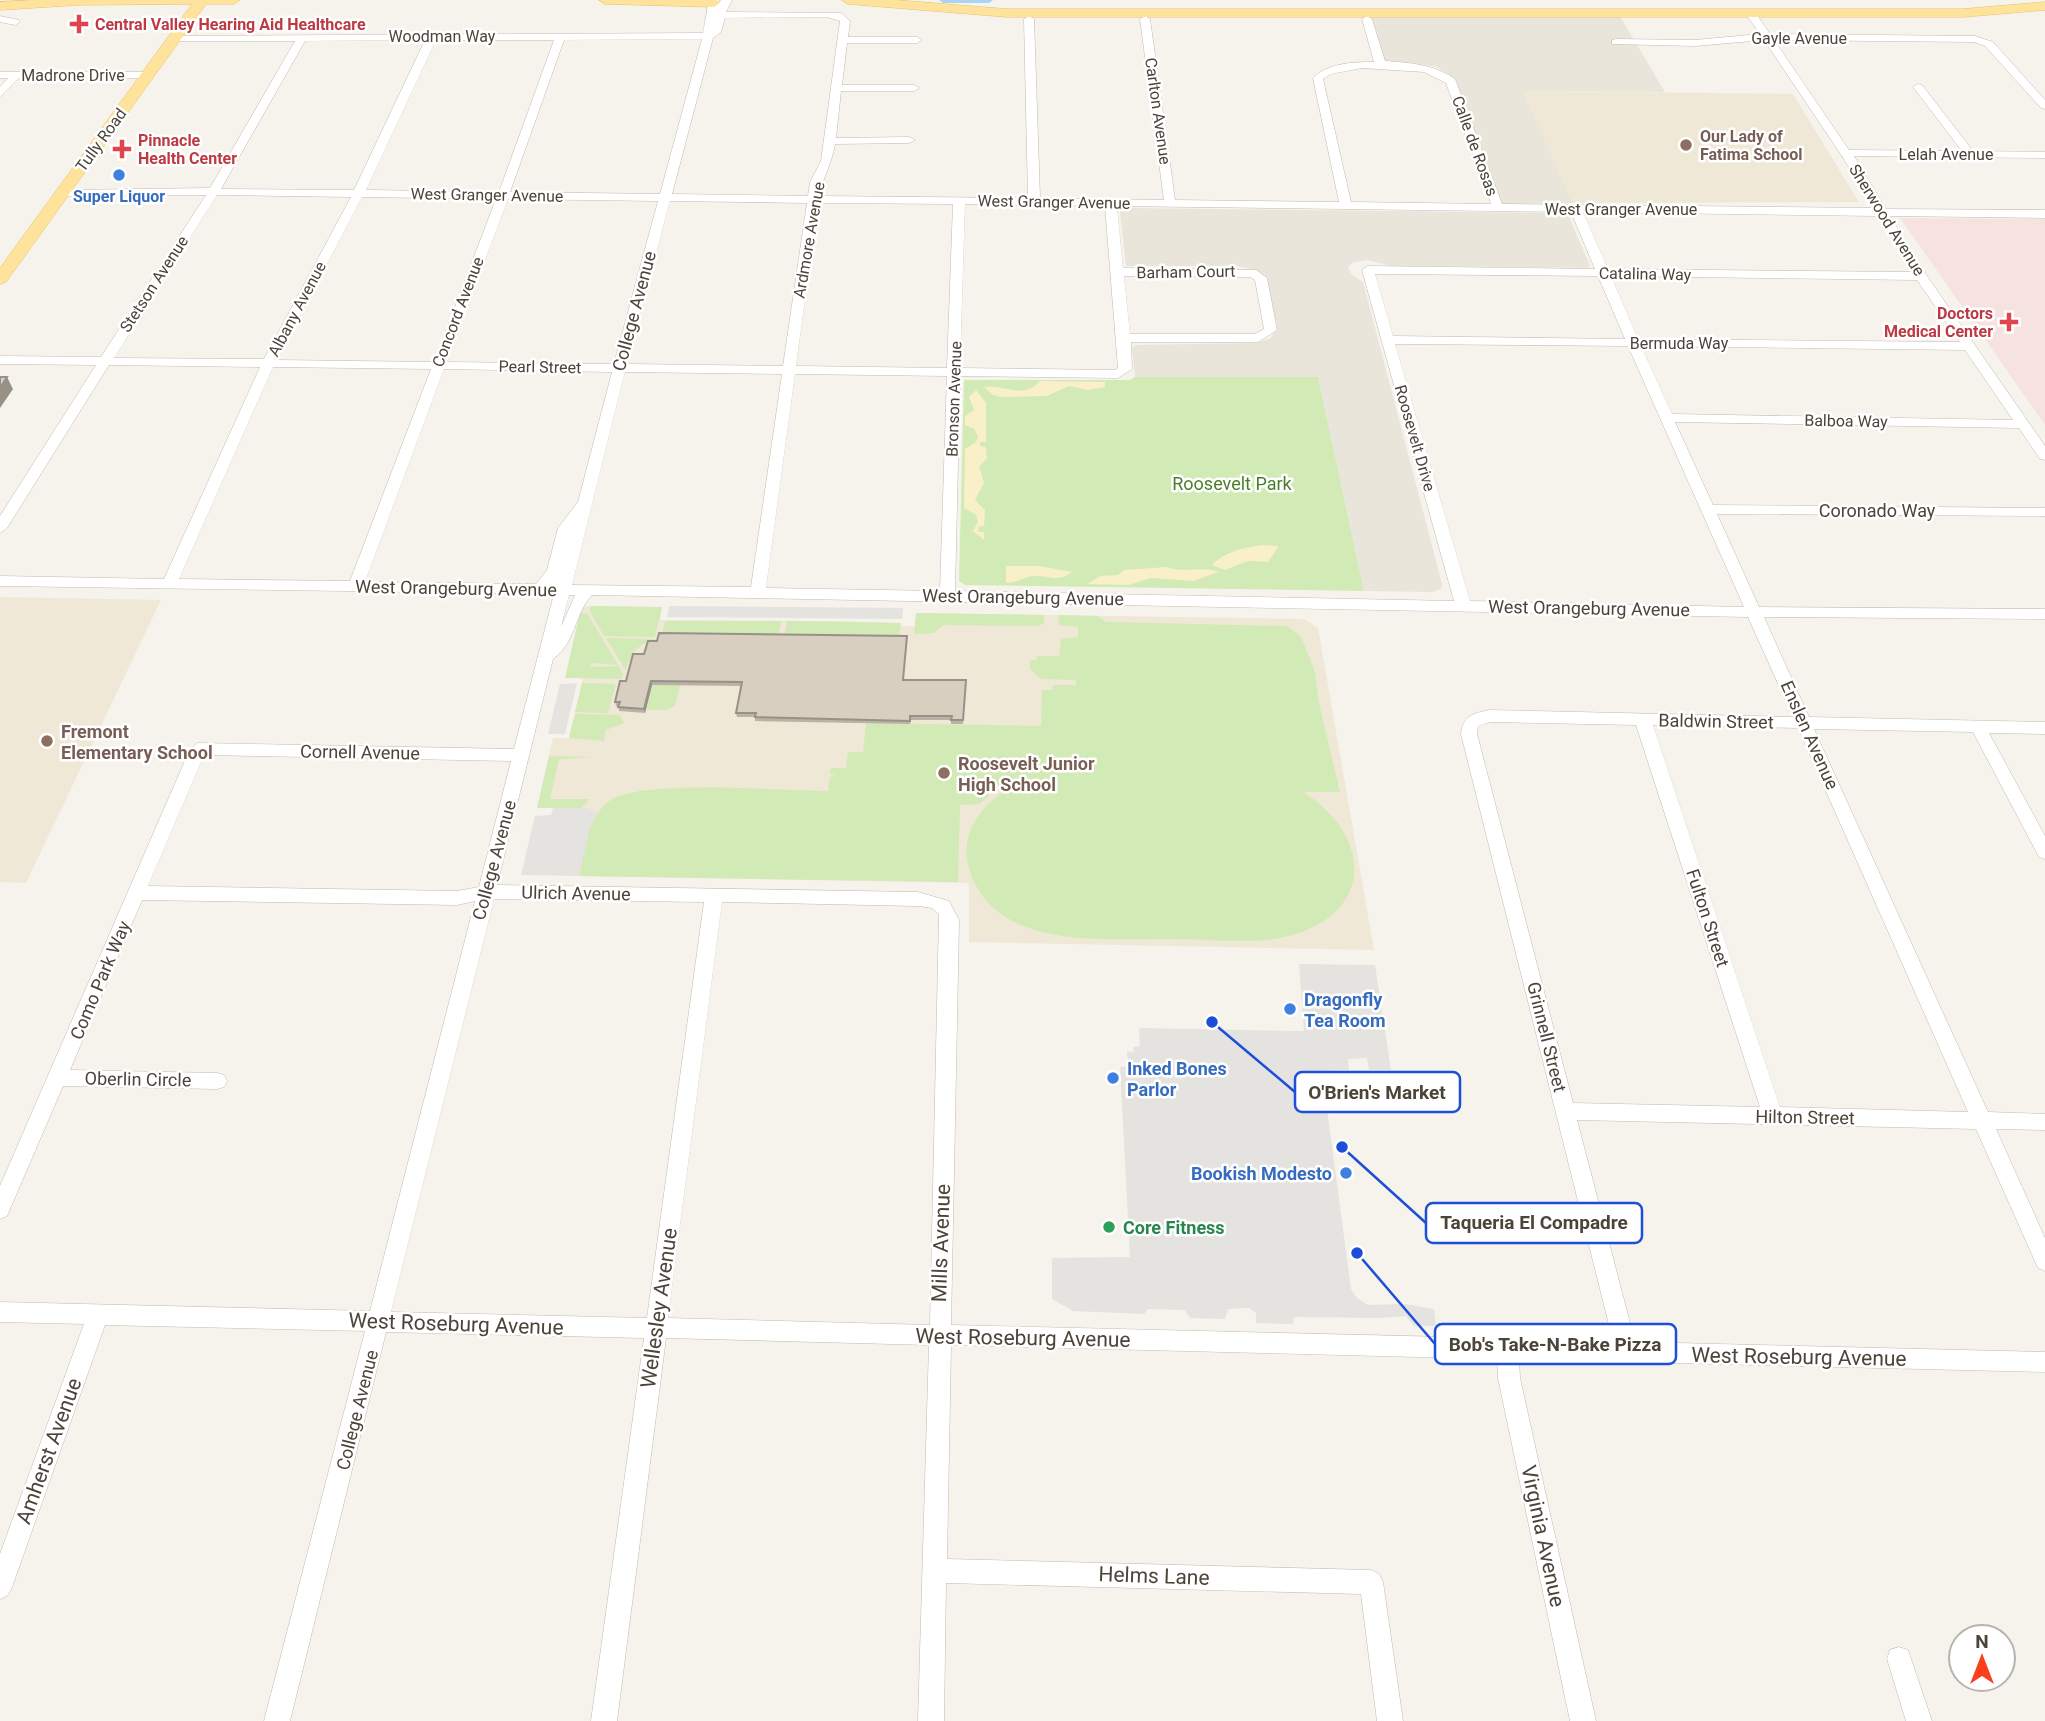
<svg xmlns="http://www.w3.org/2000/svg" width="2045" height="1721" viewBox="0 0 2045 1721" font-family="Roboto,sans-serif">
<style>
.residential{fill:#eae5da}
.education{fill:#efe8d6}
.medical{fill:#f6e3e0}
.green{fill:#d2eab5}
.sand{fill:#f9efc9}
.parking{fill:#e5e3e0}
.lines{fill:none;stroke-linecap:round;stroke-linejoin:round}
.canal{fill:#a9d4f2;fill-rule:evenodd}
.minor-casing{stroke:#c2bbae;stroke-width:1}
.major-casing{stroke:#e6c16a;stroke-width:1}
.minor{fill:#fff;fill-rule:evenodd}
.major{fill:#ffe39c;fill-rule:evenodd}
.wall{fill:#bab2a6}
.shaded-wall{fill:#979187}
.building{fill:#d8cfc1;stroke:#979187;stroke-width:2}
.health-dot{fill:#e0444e;stroke:#fff;stroke-width:2.5}
.education-dot{fill:#8d6e63;stroke:#fff;stroke-width:2.5}
.shop-dot{fill:#3f7fe0;stroke:#fff;stroke-width:2.5}
.leisure-dot{fill:#2e9e5b;stroke:#fff;stroke-width:2.5}
.labels{text-anchor:middle;dominant-baseline:central;stroke-width:5;stroke-linejoin:round;paint-order:stroke}
.far-health-label{font-size:16px;font-weight:bold;fill:#be3a42;stroke:#fff;text-anchor:start}
.far-street-label{font-size:16px;fill:#4b4439;stroke:#fff}
.far-education-label{font-size:16px;font-weight:bold;fill:#785e54;stroke:#fff;text-anchor:start}
.far-shop-label{font-size:16px;font-weight:bold;fill:#366cbe;stroke:#fff}
.street-label{font-size:18px;fill:#4b4439;stroke:#fff}
.park-label{font-size:18px;fill:#4a7f2a;stroke:#fff}
.education-label{font-size:18px;font-weight:bold;fill:#785e54;stroke:#fff;text-anchor:start}
.shop-label{font-size:18px;font-weight:bold;fill:#366cbe;stroke:#fff;text-anchor:start}
.leisure-label{font-size:18px;font-weight:bold;fill:#27864d;stroke:#fff;text-anchor:start}
.near-street-label{font-size:21px;fill:#4b4439;stroke:#fff}
.leader{fill:none;stroke:#1d4ed8;stroke-width:2.5}
.callout-dot{fill:#1d4ed8;stroke:#fff;stroke-width:2.5}
.callout{fill:#fff;stroke:#1d4ed8;stroke-width:2.5}
.callout-label{font-size:19px;text-anchor:middle;font-weight:bold;fill:#4b4439}
</style>
<rect width="100%" height="100%" fill="#f6f3ec"/>
<path class="residential" d="M1620 16 1665 92 1523 91 1573 203 1501 204 1449 74 1436 67 1420 64 1383 63 1370 17Z
M1128 208 1559 213 1569 217 1590 266 1588 268 1391 266 1368 260 1354 262 1348 267 1351 274 1363 282 1442 584 1441 589 1433 592 1364 591 1318 377H1135L1132 348 1135 345 1256 343 1271 338 1277 327 1267 280 1255 270 1238 266H1126L1120 212Z"/>
<path class="education" d="M1523 91 1793 94 1859 202 1573 203Z
M0 597 161 600 26 883 0 882Z
M586 606 662 607 660 620 839 621 901 623 902 626H915L916 613 1304 619 1318 628 1374 950 969 942V883L579 876 587 838 586 808H537L553 738H569L583 678H565L581 609Z"/>
<path class="medical" d="M1900 218 2045 219V425Z"/>
<path class="green" d="M1135 377H1318L1364 591 965 585 959 581 964 380H1130Z
M590 606 662 607 655 637 604 636 590 612Z
M580 613H587L618 665 591 663 590 667 619 666 623 674 621 679 565 678Z
M916 613 1044 615V623L1038 626 943 625 934 633 914 634Z
M1058 615 1098 616 1106 622 1287 626 1301 637 1315 672 1319 703 1340 792H1303C1367 832 1378 907 1296 934 1258 946 1214 939 1175 939 1114 938 1014 950 978 889 970 875 965 860 967 844 970 824 983 807 998 796 1003 792 1007 791 1009 786H993L989 790V796L979 804 960 805 958 882 579 876C584 850 586 820 608 802 636 778 780 791 828 791L830 777 835 774H830L831 768H846L848 752H863L866 723 1041 726 1042 690H1052L1053 685H1076V680L1041 679 1030 669V660H1036L1037 656H1059L1061 639 1078 637V627L1059 625Z
M665 621H781L778 638 662 636Z
M787 621 901 623 899 639H784Z
M606 638 655 639 654 642C636 643 630 656 626 671Z
M582 683 616 684 608 713 575 712Z
M652 685H680L675 706 666 710H646Z
M575 714 620 715 624 723 606 730 604 741 569 738Z
M549 756 595 757 559 759 550 799H589L582 808H537Z"/>
<path class="sand" d="M1040 381 1105 382V387L1088 390 1069 386 1047 396 1001 397 993 395 984 387C1004 383 1023 401 1040 381Z
M976 390 986 403V442H980V446L986 447 987 459 979 466 984 483 975 500 985 510 984 526 978 527 979 532H984V540L973 531 978 521 976 515 964 508 965 449 976 442 978 436 974 429 965 425V416L974 410 969 397Z
M1263 545 1279 546 1268 562 1248 561 1225 570 1212 565C1224 552 1244 547 1263 545Z
M1006 566H1040L1072 572C1058 583 1049 575 1034 576 1023 577 1016 583 1006 583Z
M1167 567C1186 574 1202 565 1219 572L1193 581 1151 578 1129 585 1087 584 1101 576 1118 575 1124 570Z"/>
<path class="parking" d="M669 606 903 608 902 619 667 617Z
M577 683 565 734H548L560 684Z
M553 808H586L598 812 590 828 579 876 521 875 535 816 551 815Z
M1299 964 1375 965 1391 1070H1369L1367 1058 1348 1059 1349 1070 1322 1071 1351 1289 1357 1298 1368 1305 1405 1304 1434 1309 1436 1326H1414L1406 1316 1382 1318 1294 1317 1293 1324 1256 1323V1313L1249 1308 1228 1309 1225 1319 1190 1318 1185 1310 1148 1309 1144 1314 1073 1311 1052 1299V1258L1130 1257 1120 1067 1128 1066 1127 1051 1134 1052 1133 1047 1140 1046 1139 1028 1304 1031Z"/>
<g class="lines">
<path class="canal" d="M939 0H993L989 3H943Z"/>
<defs>
<path id="minor" d="M709 0H719L718 4 721 0H732L726 12 841 13 850 21 848 37H917L922 40 917 43H847L842 85H914L919 88 914 91H841L836 138 909 137 915 140 909 143 835 144C832 163 823 177 819 196L1028 198 1024 19 1029 16 1034 19 1040 198 1164 200 1140 19 1145 16 1150 19 1175 200 1339 202 1313 78C1328 63 1353 62 1374 62L1362 19 1367 16 1372 19 1385 61C1409 63 1434 64 1455 79L1502 204 1874 208 1840 153 1764 40 1695 46 1612 44V40L1616 39 1695 40 1760 34 1748 17 1753 14 1757 15 1770 34 1975 36 1993 42 2045 100V109L2041 108 1985 46 1974 42 1774 40 1849 150 1962 151 1913 87 1918 84 1922 85 1973 151 2045 152V158L1854 156 1886 209 2045 210V218L1890 216 1927 276 2045 446V460L2040 459 2019 428 1675 422 1713 505 2045 508V516L1717 514 1759 607 2045 609V619L1764 617 1809 717 2045 722V734L1989 733 2045 836V859L2039 857 1973 732 1814 729 1988 1112 2045 1114V1130L1996 1129 2045 1238V1271L2038 1268 1976 1129 1577 1120 1635 1342 2045 1352V1372L1632 1362 1627 1364 1621 1362 1519 1359 1520 1378 1596 1721H1570L1498 1378 1497 1359 951 1345 947 1559 1371 1570 1379 1574 1383 1582 1403 1721H1377L1361 1594 946 1583 944 1721H918L929 1345 666 1338 617 1721H591L644 1338 386 1332 290 1721H264L365 1331 105 1325 12 1587 8 1595 0 1599V1554L84 1324 0 1322V1302L370 1311 475 901 457 905 142 900 70 1070 217 1073 224 1075 227 1081 224 1087 217 1089 63 1086 7 1216 0 1219V1186L190 749 198 743 514 749 554 594 0 586V576L164 579 260 367 109 365 7 528 0 533V516L96 365 0 364V356L101 357 206 195 64 196 58 193 64 190 210 188 295 41H176L171 38 172 36 703 33ZM827 17 840 21 821 161 810 182 808 196 672 194 713 38 721 32 725 18ZM702 39 660 194 510 192 564 40ZM425 40 354 190 221 189 305 41ZM436 40H554L499 192 366 190ZM1362 68 1424 72 1446 83 1491 204 1351 202 1323 79 1331 74ZM217 195 351 197 264 359 114 358ZM362 197 496 199 434 362 277 360ZM508 199 658 201 614 364 447 362ZM670 201 807 203 783 366 627 364ZM818 203 953 204 947 368 796 366ZM965 204 1105 206 1118 368 1115 370 960 368ZM1117 206 1571 212 1595 269 1368 266 1362 270 1454 601 955 591 960 376 1118 378 1132 369 1131 342H1258L1277 330 1267 278 1256 270 1123 268ZM1583 212 1878 216 1913 272 1608 269ZM1375 274 1598 276 1625 339 1393 336ZM1124 276 1250 277 1255 280 1264 329 1255 334H1130ZM1611 276 1917 280 1960 342 1638 339ZM1395 344 1628 346 1744 607 1470 601ZM1641 346 1965 350 2013 420 1672 414ZM273 367 431 369 350 581 179 579ZM444 369 612 372 578 502 558 528 547 570 536 584 365 582ZM625 372 782 374 751 587 572 585ZM795 374 947 376 940 591 766 588ZM569 595H575L561 627ZM592 595 1748 617 1793 717 1490 710C1473 713 1463 716 1461 734L1613 1341 951 1325 959 920 949 901 918 892 497 885 553 659C576 643 574 614 592 595ZM1490 722 1636 725 1760 1107 1573 1103 1477 734 1478 726ZM1653 725 1798 728 1968 1112 1780 1107ZM204 755 511 761 479 887 457 891 148 886ZM494 899 704 902 647 1318 391 1312ZM722 902 918 906 932 908 939 914 930 1325 668 1318Z
M0 16 19 20 20 22 15 25 0 22Z
M0 72H147L152 75 147 78H19L0 97V87L8 78H0Z
M1899 1647 1908 1650 1932 1721H1906L1887 1659 1890 1650Z"/>
<path id="major" d="M33 0H240L234 4H206L6 282 0 284V268L192 4 78 5 0 10V2Z
M599 0H717L720 3 714 7 605 4Z
M842 0H895L1007 9H1963L2045 2V10L1963 17H1007L848 4Z"/>
</defs>
<use href="#minor" class="minor-casing"/>
<use href="#major" class="major-casing"/>
<use href="#minor" class="minor"/>
<use href="#major" class="major"/>
</g>
<path class="wall" d="M907 640 903 680H966L963 724H951V720H911L910 724 755 721V717H737L736 713 741 686 652 685 645 713 619 711V706H616L615 702 626 681 644 654Z"/>
<path class="shaded-wall" d="M7 377 13 389 0 408V388Z
M651 681 652 685 645 713 644 709Z"/>
<path class="building" d="M0 377H7L0 388Z
M659 633 907 636 903 680H966L963 720H951L952 716H910V721L755 717 756 713H736L742 682 651 681 644 709 618 707 620 702H615L620 681H626L633 654H644L648 641H657Z"/>
<g class="health-dot">
<path d="M75.5 13.5h7v7h7v7h-7v7h-7v-7h-7v-7h7z"/>
<path d="M118.5 138.5h7v7h7v7h-7v7h-7v-7h-7v-7h7z"/>
<path d="M2005.5 311.5h7v7h7v7h-7v7h-7v-7h-7v-7h7z"/>
</g>
<g class="education-dot">
<circle cx="1686" cy="145" r="7"/>
<circle cx="47" cy="741" r="7"/>
<circle cx="944" cy="773" r="7"/>
</g>
<g class="shop-dot">
<circle cx="119" cy="175" r="7"/>
<circle cx="1290" cy="1009" r="7"/>
<circle cx="1113" cy="1078" r="7"/>
<circle cx="1346" cy="1173" r="7"/>
</g>
<circle class="leisure-dot" cx="1109" cy="1227" r="7"/>
<g class="labels">
<g class="far-health-label">
<text x="95" y="24">Central Valley Hearing Aid Healthcare</text>
<text x="138" y="140">Pinnacle<tspan x="138" dy="18">Health Center</tspan></text>
<text x="1993" y="313" text-anchor="end">Doctors<tspan x="1993" dy="18">Medical Center</tspan></text>
</g>
<g class="far-street-label">
<text x="442" y="36">Woodman Way</text>
<text x="1799" y="38">Gayle Avenue</text>
<text x="73" y="75">Madrone Drive</text>
<text transform="translate(1158 111) rotate(82)">Carlton Avenue</text>
<text transform="translate(101 140) rotate(-54)">Tully Road</text>
<text transform="translate(1475 146) rotate(70)">Calle de Rosas</text>
<text x="1946" y="154">Lelah Avenue</text>
<text transform="translate(487 195) rotate(1)">West Granger Avenue</text>
<text transform="translate(1054 202) rotate(1)">West Granger Avenue</text>
<text x="1621" y="209">West Granger Avenue</text>
<text transform="translate(1887 220) rotate(58)">Sherwood Avenue</text>
<text transform="translate(809 240) rotate(-80)">Ardmore Avenue</text>
<text transform="translate(1186 272) rotate(-1)">Barham Court</text>
<text transform="translate(1645 274) rotate(1)">Catalina Way</text>
<text transform="translate(154 284) rotate(-57)">Stetson Avenue</text>
<text transform="translate(297 309) rotate(-62)">Albany Avenue</text>
<text transform="translate(458 312) rotate(-69)">Concord Avenue</text>
<text x="1679" y="343">Bermuda Way</text>
<text transform="translate(540 367) rotate(1)">Pearl Street</text>
<text transform="translate(954 399) rotate(-88)">Bronson Avenue</text>
<text transform="translate(1846 421) rotate(1)">Balboa Way</text>
<text transform="translate(1415 438) rotate(74)">Roosevelt Drive</text>
</g>
<g class="far-education-label">
<text x="1700" y="136">Our Lady of<tspan x="1700" dy="18">Fatima School</tspan></text>
</g>
<g class="far-shop-label">
<text x="119" y="196">Super Liquor</text>
</g>
<g class="street-label">
<text transform="translate(634 311) rotate(-75)">College Avenue</text>
<text x="1877" y="510">Coronado Way</text>
<text transform="translate(456 588) rotate(1)">West Orangeburg Avenue</text>
<text transform="translate(1023 597) rotate(1)">West Orangeburg Avenue</text>
<text transform="translate(1589 608) rotate(1)">West Orangeburg Avenue</text>
<text transform="translate(1716 721) rotate(1)">Baldwin Street</text>
<text transform="translate(1810 735) rotate(66)">Enslen Avenue</text>
<text transform="translate(360 752) rotate(1)">Cornell Avenue</text>
<text transform="translate(494 860) rotate(-75)">College Avenue</text>
<text transform="translate(576 893) rotate(1)">Ulrich Avenue</text>
<text transform="translate(1708 918) rotate(72)">Fulton Street</text>
<text transform="translate(100 980) rotate(-67)">Como Park Way</text>
<text transform="translate(1547 1037) rotate(76)">Grinnell Street</text>
<text transform="translate(138 1079) rotate(1)">Oberlin Circle</text>
<text transform="translate(1805 1117) rotate(1)">Hilton Street</text>
<text transform="translate(357 1410) rotate(-76)">College Avenue</text>
</g>
<g class="park-label">
<text x="1232" y="483">Roosevelt Park</text>
</g>
<g class="education-label">
<text x="61" y="731">Fremont<tspan x="61" dy="21">Elementary School</tspan></text>
<text x="958" y="763">Roosevelt Junior<tspan x="958" dy="21">High School</tspan></text>
</g>
<g class="shop-label">
<text x="1304" y="999">Dragonfly<tspan x="1304" dy="21">Tea Room</tspan></text>
<text x="1127" y="1068">Inked Bones<tspan x="1127" dy="21">Parlor</tspan></text>
<text x="1332" y="1173" text-anchor="end">Bookish Modesto</text>
</g>
<g class="leisure-label">
<text x="1123" y="1227">Core Fitness</text>
</g>
<g class="near-street-label">
<text transform="translate(941 1243) rotate(-88)">Mills Avenue</text>
<text transform="translate(659 1308) rotate(-82)">Wellesley Avenue</text>
<text transform="translate(456 1324) rotate(2)">West Roseburg Avenue</text>
<text transform="translate(1023 1338) rotate(1)">West Roseburg Avenue</text>
<text transform="translate(1799 1357) rotate(1)">West Roseburg Avenue</text>
<text transform="translate(49 1451) rotate(-70)">Amherst Avenue</text>
<text transform="translate(1543 1536) rotate(78)">Virginia Avenue</text>
<text transform="translate(1154 1576) rotate(2)">Helms Lane</text>
</g>
</g>
<path class="leader" d="M1212 1022L1295 1092M1342 1147L1426 1223M1357 1253L1435 1344"/>
<g class="callout-dot">
<circle cx="1212" cy="1022" r="7"/>
<circle cx="1342" cy="1147" r="7"/>
<circle cx="1357" cy="1253" r="7"/>
</g>
<g class="callout">
<rect x="1295" y="1072" width="165" height="40" rx="7"/>
<rect x="1426" y="1203" width="216" height="40" rx="7"/>
<rect x="1435" y="1324" width="241" height="40" rx="7"/>
</g>
<g class="callout-label">
<text x="1377" y="1099">O'Brien's Market</text>
<text x="1534" y="1229">Taqueria El Compadre</text>
<text x="1555" y="1351">Bob's Take-N-Bake Pizza</text>
</g>
<g transform="translate(1982 1658)"><circle r="33" fill="#ffffff" stroke="#b7b4b0" stroke-width="2"/>
<path d="M0-5L12 26L0 18L-12 26Z" fill="#fc3f1d"/>
<text y="-10" font-size="19" font-weight="bold" text-anchor="middle" fill="#4b4439">N</text>
</g>
</svg>
